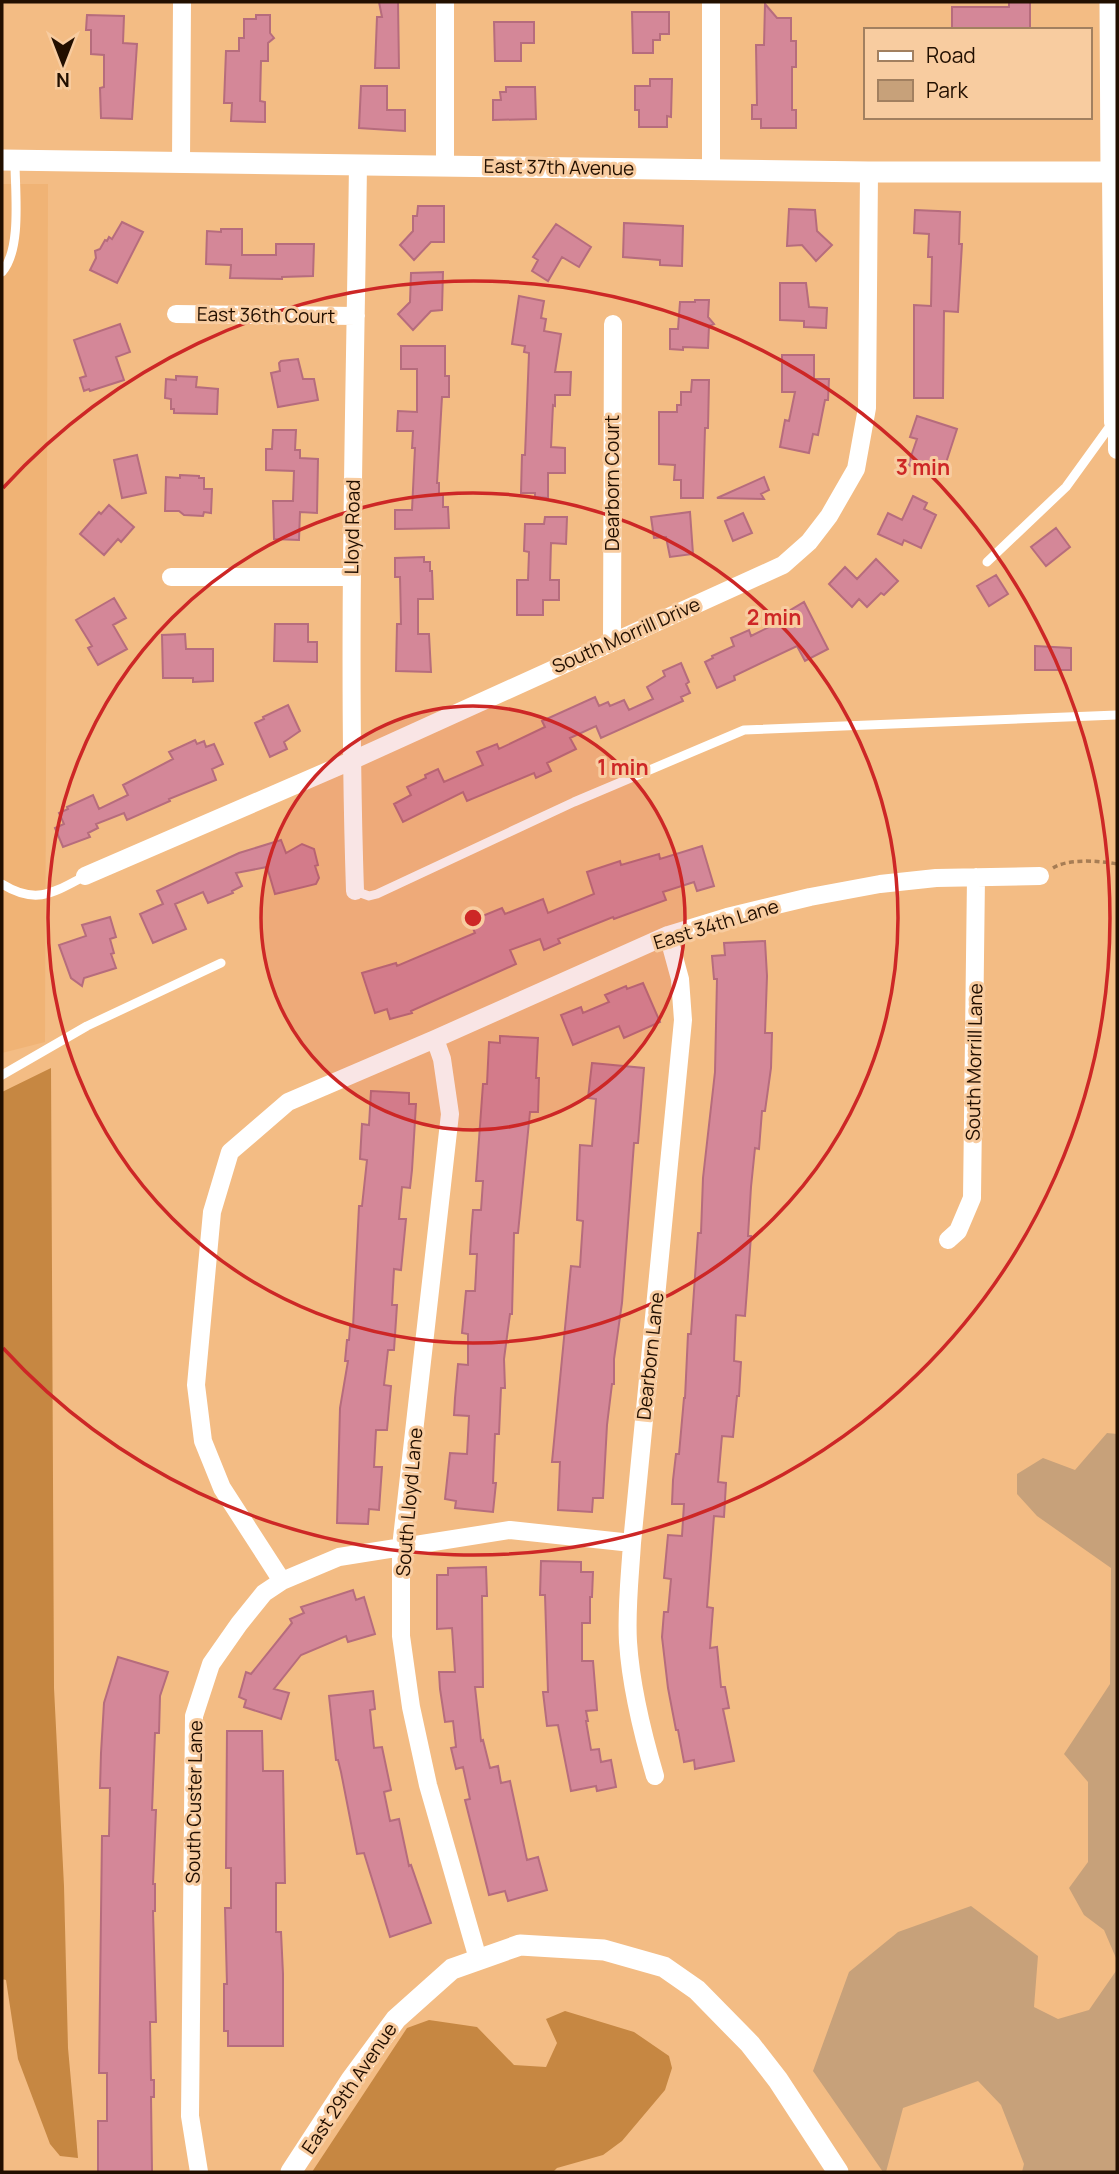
<svg xmlns="http://www.w3.org/2000/svg" width="1119" height="2174" viewBox="0 0 1119 2174" font-family="Manrope,sans-serif">
<style>
.built{fill:#f0b375}
.green{fill:#c7a17a}
.forest{fill:#c68742}
.building{fill:#d48798;stroke:#b66c7d;stroke-width:2}
.lines{fill:none;stroke-linecap:round;stroke-linejoin:round}
.path{stroke:#a77d54;stroke-width:3.5;stroke-dasharray:5 3.5;stroke-linecap:butt}
.service{stroke:#fff;stroke-width:9}
.minor{stroke:#fff;stroke-width:18}
.tertiary{stroke:#fff;stroke-width:21}
.ring{fill:none;stroke:#cd2726;stroke-width:3.5}
.labels{text-anchor:middle;dominant-baseline:central;stroke-width:6;stroke-linejoin:round;paint-order:stroke}
.street-label{font-size:19px;fill:#220f00;stroke:#f8cca0}
.centre{fill:#cd2726;stroke:#f8cca0;stroke-width:3.5}
.ring-label{font-size:21px;text-anchor:middle;font-weight:bold;fill:#cd2726;stroke:#f8cca0;stroke-width:6;stroke-linejoin:round;paint-order:stroke}
</style>
<rect width="100%" height="100%" fill="#f3bc84"/>
<path class="built" d="M2 184H48L45 1042 2 1053Z"/>
<path class="green" d="M1107 1433 1117 1434V2172H1022L1024 2164 1001 2105 978 2081 903 2108 886 2172H883L813 2071 849 1972 898 1932 971 1906 1038 1956 1034 2007 1058 2019 1089 2010 1116 1971V1958L1104 1930 1084 1915 1069 1888 1088 1862V1782L1064 1754 1110 1684 1111 1568 1037 1516 1017 1494V1474L1043 1458 1075 1470Z"/>
<path class="forest" d="M51 1068 54 1688 64 1886 68 2048 78 2158 60 2156 50 2144 18 2059 6 1980 2 1979V1092Z
M565 2011 634 2032 669 2056 672 2068 665 2090 622 2141 603 2155 557 2168 553 2172H312L407 2028 429 2020 477 2027 514 2065 546 2067 557 2043 546 2019Z"/>
<path class="building" d="M379 2H398L399 68H375L377 17H382Z
M1009 2H1030V28H952V7H1009Z
M765 4 777 18H791V41H796V67H792V110H796V128H761V119H752V105H757L756 45H764Z
M632 12H669V34H660V40H653V53H633Z
M87 15 124 16 123 43 137 44 132 119 101 118 100 88 104 87V55L91 54V30H86Z
M256 15H270V33L274 38 268 43V61H261L260 101 265 102V122L231 121 232 103H224L226 51H239V38H244V19H256Z
M494 22H534V43H521V61H495Z
M650 79H672L671 117 667 116V127H639V110H635V86H650Z
M361 86H387V110H405V131L359 128Z
M506 87H535L536 119 493 120V100H501L500 92H506Z
M418 206H444V242H431L414 260 400 245 413 231V216H417Z
M789 209 815 210 817 231 832 245 816 261 802 245 787 246Z
M915 210 960 212 959 244H962L958 312 944 311 943 398H914V305L931 306 932 257H928L929 234 914 233Z
M122 222 143 232 117 283 90 270 96 258 95 251 100 249 105 240 107 241 109 237 112 239Z
M624 223 683 226 682 266 660 265V260L623 257Z
M556 224 591 247 579 267 562 257 548 281 532 271 538 260 533 257Z
M221 229H242V255H276V244H314L313 276 282 277V279L230 278 231 265 206 264 207 231 221 232Z
M443 272 442 310 431 311 413 330 398 314 410 302 411 273Z
M780 283H806L809 307 827 308 826 328 804 327V321L780 320Z
M519 296 544 301 541 318 546 319 544 331 561 334 555 372H571L570 395H555V406L553 405 551 447 565 448V473H548V498L535 497V493H521L522 455H525L529 353 524 352 525 346 512 344Z
M695 300H709L708 317 714 324 709 326 708 348 683 347V350L670 349V329H678L680 302H695Z
M120 324 130 352 116 357 124 380 90 391 89 389 84 391 80 378 86 376 74 340Z
M401 346H445V376H449V397H442L437 483H439V494H443V507H448L449 528 395 529V510H412L415 448H412L413 431H397L398 411 417 412V369H401Z
M782 355H814V379H829L828 400H825L818 435 813 434 809 453 780 447 785 420 789 421 795 392H782Z
M298 359 303 379H314L318 400 278 407 271 373 280 371 279 363 281 361Z
M176 376 197 377 196 387 218 389 217 414 174 413V409H171V399L165 398 166 379 176 380Z
M692 380H709L708 428H705L703 498H681V480H674L675 465 659 464V412H677V405H681V392H691Z
M917 416 957 429 942 475 908 465 917 439 910 437Z
M273 430H296L295 450H300V458L318 459 317 513 300 512 299 540 274 539 273 501H293L294 471 266 470V449H272Z
M137 455 146 493 122 498 114 460Z
M180 475 199 476V478H204V489H212L211 513 204 512 203 516 184 515 179 511H165L166 477 180 478Z
M764 477 769 490 761 494 764 499 717 498Z
M913 496 927 503 924 509 936 515 921 548 904 540 902 545 878 534 888 513 902 520Z
M109 505 134 527 121 542 118 539 104 555 80 534 99 512 101 514Z
M690 512 693 554 670 557 666 537 654 538 651 517Z
M743 513 752 533 733 541 725 521Z
M545 517H567L566 544 551 543 550 580H559V600H543V615H517V580H528L529 552 524 551 525 524H544Z
M1056 528 1070 547 1046 566 1031 547Z
M424 557V562H430V571H432L433 599H418V634H429L431 672 396 671 397 624H401L400 577H395V558Z
M876 559 898 581 884 595 881 593 867 607 859 599 852 607 829 584 845 567 857 579Z
M996 575 1008 594 989 606 977 586Z
M114 598 126 618 113 625 127 649 98 665 88 648 92 646 76 620Z
M804 602 828 649 805 661 797 646 734 676 735 680 717 688 705 662 713 658 712 656 734 646 731 638 749 630 751 636 781 621 779 617Z
M275 624H308V642H317V662L274 661Z
M185 634 186 649H213V681L193 682V678H163L162 635Z
M1035 646 1071 648V670H1035Z
M681 663 689 682 686 684 690 693 681 697 683 701 601 738 596 726 570 738 576 749 547 763 551 771 536 778 534 773 467 801 463 792 403 822 394 804 411 795 407 787 426 778 425 775 438 769 444 782 483 765 477 752 497 744 499 749 545 727 542 721 595 697 599 706 608 702 610 706 624 700 629 710 653 699 647 687 665 676 663 671Z
M288 705 300 731 284 742 287 749 270 757 255 723 264 719 263 717Z
M195 740 197 744 204 741 206 747 214 744 223 764 212 769 216 780 169 799 170 801 127 820 124 813 96 824 98 828 88 833 90 837 63 847 55 828 64 824 59 813 68 809 67 807 93 795 99 809 128 795 123 785 173 759 169 752Z
M281 840 286 853 302 844 314 849 318 865 315 866 319 878 316 884 275 894 267 867 236 873 242 886 232 891 233 893 208 903 203 892 175 904 186 929 153 943 140 914 163 904 157 891 239 853Z
M702 846 714 886 697 891 694 882 663 892 666 900 614 919 613 917 558 939 560 943 544 950 540 939 510 950 516 964 411 1011 412 1013 390 1019 387 1009 375 1013 362 973 396 963 397 966 475 933 470 921 502 908 505 914 543 899 548 913 594 894 587 872 620 861 621 865 659 854 660 859Z
M110 917 116 937 110 939 114 953 111 954 116 968 84 978 82 986 71 978 59 945 86 936 82 925Z
M765 941 767 976 765 1033H772L771 1068 765 1111H762L759 1149 755 1148 751 1187 748 1236H751L745 1316 736 1315 734 1361 741 1362 739 1396H737L733 1437 722 1436 718 1482 726 1483 724 1517 714 1516 707 1607 713 1608 710 1648 717 1647 721 1687H725L729 1708 723 1709 734 1761 695 1769 694 1760 684 1762 678 1730H676L668 1688 662 1637 664 1612H668L671 1579 664 1578 668 1535 682 1536 684 1504H672L673 1480 676 1454H679L684 1398H685L688 1334H691L698 1233H701L703 1178 715 1072 717 979H714L712 956 725 955 724 943Z
M643 983 660 1022 624 1038 619 1026 573 1045 561 1015 581 1007 583 1013 609 1002 605 995 626 986 627 989Z
M500 1036 538 1038 536 1078H539L538 1112H530L518 1233H514L512 1314H510L504 1359 505 1388H501L499 1434H495L493 1483H496L493 1512 455 1508 456 1501 445 1499 450 1453 467 1454 469 1416 454 1415 455 1398 458 1364 468 1365V1334L462 1333 466 1291H475L477 1254H470L471 1236 473 1210H481L483 1181H476L483 1084H487L489 1042 500 1043Z
M592 1063 644 1068 638 1143H634L622 1303 614 1359V1384H612L607 1425 603 1498H593L592 1512 558 1510 560 1462H552L571 1266 580 1267 581 1251 583 1221 577 1220 580 1145 592 1146 596 1099 588 1098Z
M371 1091 409 1093V1104H416L412 1170 410 1188 402 1187 399 1219H406L401 1270 394 1269 392 1305H397L394 1350H388L384 1385 391 1386 387 1430H376L374 1467H382L379 1510 369 1509 368 1524 337 1523 340 1408 348 1361H345L347 1340H349L350 1327H353L359 1206H362L367 1160 360 1159 362 1124 369 1125Z
M541 1561 581 1562V1572H593L592 1597H590V1623H582V1661H593L597 1710 586 1711 588 1721H586L591 1750 599 1749 601 1762 611 1760 616 1787 597 1791 596 1786 571 1791 558 1725 547 1726 543 1692H548L545 1595H540Z
M486 1567 487 1596H482L483 1687H475L481 1741 483 1740 490 1768 498 1766 501 1783 510 1781 527 1860 538 1857 547 1890 508 1901 505 1891 489 1895 465 1800 470 1799 463 1767 456 1769 451 1748 456 1747 453 1721 445 1722 440 1689 439 1672H455L452 1628 437 1629V1575H448V1568Z
M353 1590 356 1600 364 1597 375 1634 348 1642 346 1636 301 1655 274 1689 289 1693 281 1719 244 1707 246 1700 239 1697 246 1672 251 1674 292 1623 290 1619 304 1613 301 1607Z
M118 1657 168 1672 160 1696 159 1733H155L152 1810H156L153 1884H155V1911H153L156 2022H150L151 2080H154V2097H151L152 2172H98V2121H107V2073H99L102 1836H109L110 1788H100L101 1753 104 1703Z
M373 1691 375 1709 370 1710 374 1748 382 1747 391 1790 384 1792 390 1821 399 1819 409 1866 411 1865 431 1923 390 1937 364 1853 357 1854 341 1772 338 1760H336L329 1696Z
M227 1731H262L263 1771H283L285 1883H276V1932H281L283 1974V2046H228V2031H224V1984H227L225 1908H231V1868H226Z"/>
<g class="lines">
<path class="path" d="M1053 868C1069 858 1100 861 1117 864"/>
<path class="service" d="M2 272C22 249 15 192 15 162
M987 562 1066 487 1113 422
M2 884C36 905 53 893 85 876
M355 891 369 896 377 894 574 802 744 730 1117 715
M2 1075 87 1026 221 963"/>
<path class="minor" d="M711 2V169
M181 162 182 2
M445 164V2
M1111 172 1113 422 1117 434V450
M176 314 356 316
M171 577H351
M612 641 613 324
M85 876 351 761 783 565 809 542 829 516 856 469 867 408 869 172
M355 891C347 649 355 406 358 164
M435 1039 442 1059 450 1114 401 1547V1636L411 1707 428 1785 478 1959
M948 1240 958 1231 972 1198 976 877
M282 1581 222 1488 203 1441 196 1385 212 1212 230 1152 288 1102 435 1039 668 935 727 917 810 897 880 884 936 878 1040 876
M655 1776C642 1732 631 1688 628 1642 626 1609 630 1576 632 1543L683 1020 680 979 668 935
M199 2172 190 2116 194 1716 211 1664 239 1624 264 1593 282 1581 339 1557 510 1530 632 1543"/>
<path class="tertiary" d="M1110 2 1111 172
M2 160 869 172H1117
M291 2172 351 2080 396 2019 452 1969 520 1945 604 1950 664 1967 697 1990 750 2044 778 2080 838 2172"/>
</g>
<circle cx="473" cy="918" r="212" fill="#cd2726" fill-opacity=".12"/>
<g class="ring">
<circle cx="473" cy="918" r="212"/>
<circle cx="473" cy="918" r="425"/>
<path d="M3 488A637 637 0 1 1 3 1348"/>
</g>
<g class="labels">
<g class="street-label">
<text transform="translate(559 167) rotate(1)">East 37th Avenue</text>
<text transform="translate(266 315) rotate(1)">East 36th Court</text>
<text transform="translate(612 483) rotate(-90)">Dearborn Court</text>
<text transform="translate(352 527) rotate(-89)">Lloyd Road</text>
<text transform="translate(626 635) rotate(-24)">South Morrill Drive</text>
<text transform="translate(716 924) rotate(-17)">East 34th Lane</text>
<text transform="translate(974 1062) rotate(-89)">South Morrill Lane</text>
<text transform="translate(650 1356) rotate(-84)">Dearborn Lane</text>
<text transform="translate(409 1502) rotate(-85)">South Lloyd Lane</text>
<text transform="translate(194 1802) rotate(-89)">South Custer Lane</text>
<text transform="translate(349 2088) rotate(-56)">East 29th Avenue</text>
</g>
</g>
<circle cx="473" cy="918" r="10" class="centre"/>
<g class="ring-label">
<text x="923" y="475">3 min</text>
<text x="774" y="625">2 min</text>
<text x="623" y="775">1 min</text>
</g>
<rect width="1119" height="2174" fill="none" stroke="#220f00" stroke-width="7"/>
<rect x="864" y="28" width="228" height="91" fill="#f8cca0" stroke="#a28060" stroke-width="2"/>
<rect x="878" y="51" width="35" height="10" fill="#ffffff" stroke="#a28060" stroke-width="2"/>
<text x="926" y="63" font-size="21" fill="#220f00">Road</text>
<rect x="878" y="80" width="35" height="21" fill="#c7a17a" stroke="#a28060" stroke-width="2"/>
<text x="926" y="98" font-size="21" fill="#220f00">Park</text>
<g transform="translate(63 63) rotate(180)" stroke="#f8cca0" stroke-width="5" paint-order="stroke">
<path d="M0-5L12 26L0 18L-12 26Z" fill="#220f00"/>
<text y="-10" font-size="19" font-weight="bold" text-anchor="middle" fill="#220f00">N</text>
</g>
</svg>
